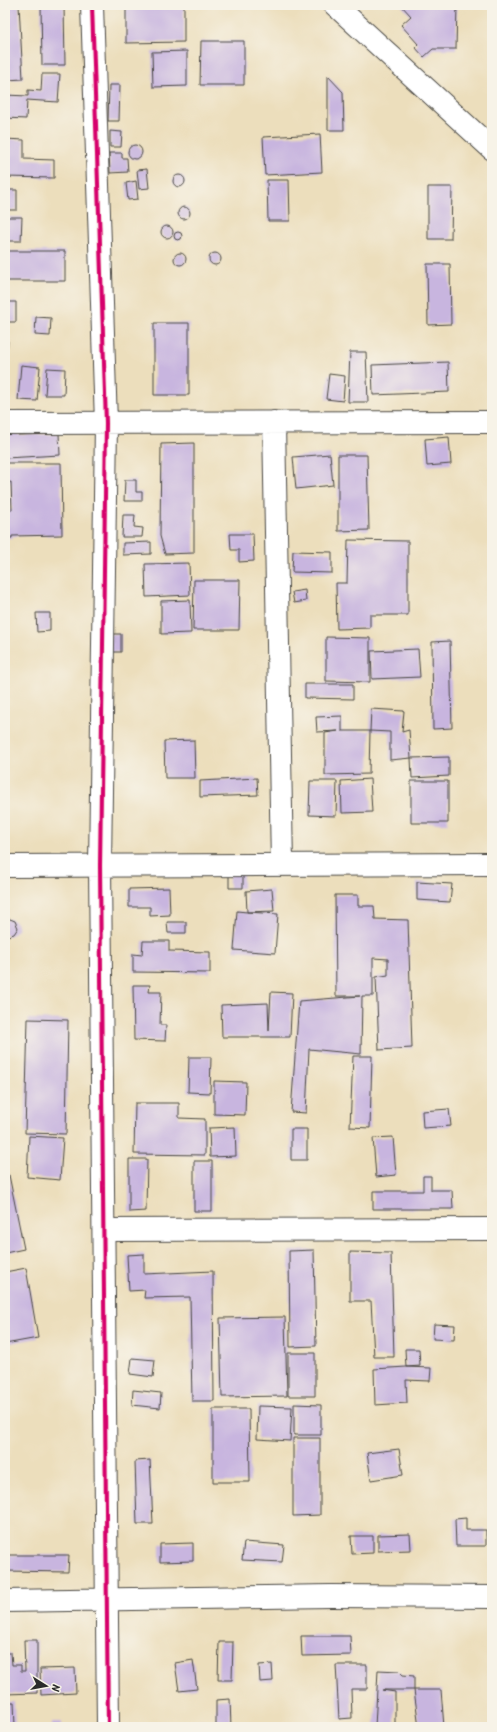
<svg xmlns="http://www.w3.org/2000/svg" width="497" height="1732" viewBox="0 0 497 1732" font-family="Kalam,sans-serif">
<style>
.building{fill:#c8b5df}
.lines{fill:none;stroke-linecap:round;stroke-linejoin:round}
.minor-casing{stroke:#484641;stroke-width:24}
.minor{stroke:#fff;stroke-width:22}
.cycleway-casing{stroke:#f7f3e8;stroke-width:6}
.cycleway{stroke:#d6006c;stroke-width:4}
</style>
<rect width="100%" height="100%" fill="#f7f3e8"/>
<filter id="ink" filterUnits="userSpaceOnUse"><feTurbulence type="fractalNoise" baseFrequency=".025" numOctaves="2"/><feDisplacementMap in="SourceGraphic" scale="8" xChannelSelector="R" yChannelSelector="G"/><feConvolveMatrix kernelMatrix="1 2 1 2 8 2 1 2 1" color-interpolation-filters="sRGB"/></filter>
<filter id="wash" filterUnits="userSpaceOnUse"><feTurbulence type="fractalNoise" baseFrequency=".012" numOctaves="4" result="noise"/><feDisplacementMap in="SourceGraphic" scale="16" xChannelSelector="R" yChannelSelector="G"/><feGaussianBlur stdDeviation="0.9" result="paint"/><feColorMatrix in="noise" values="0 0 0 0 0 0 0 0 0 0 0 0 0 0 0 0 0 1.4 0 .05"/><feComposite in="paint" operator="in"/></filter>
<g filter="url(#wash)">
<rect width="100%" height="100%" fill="#ecdebc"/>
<g id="blocks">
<path class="building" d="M5 5H19L23 79 7 80Z
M41 5H64L65 65H42Z
M126 5H184V42L126 43Z
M401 5H457L456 49H433L424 57 415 47 418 44 401 25 411 16Z
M201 41H244V85H200Z
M187 51V86L153 87 152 52Z
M42 74H60L58 102 27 100 26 119 5 118V95L28 96V90L41 91Z
M328 76 343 92 344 130H328Z
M109 85H120L119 121H108Z
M110 131 122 132 121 147H110Z
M320 134 322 172 265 175 263 137Z
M5 139 24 140V159L54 160V178L5 177Z
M128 152a7 7 0 1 1 14 0a7 7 0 1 1-14 0Z
M109 153H122V158H127L128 172 110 173Z
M147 169 149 188 139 189 137 170Z
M173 181a6 6 0 1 1 12 0a6 6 0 1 1-12 0Z
M267 180H289L290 221H268Z
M136 181 138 199 128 200 126 183Z
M428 187H452L451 239H428Z
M5 190H17V210H5Z
M178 213a6 6 0 1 1 12 0a6 6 0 1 1-12 0Z
M5 217H22L21 241H5Z
M161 232a6 6 0 1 1 12 0a6 6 0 1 1-12 0Z
M174 236a4 4 0 1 1 8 0a4 4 0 1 1-8 0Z
M5 251H65V281H5Z
M174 259a6 6 0 1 1 12 0a6 6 0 1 1-12 0Z
M209 259a6 6 0 1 1 12 0a6 6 0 1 1-12 0Z
M427 264H450L451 324 428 325Z
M5 296H7V302H16V322H5Z
M36 317 51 318 50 336 35 335Z
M154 323H189V395H154Z
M5 341H8L6 368H5Z
M350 352H366L368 402H348Z
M448 362 449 392 373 395 372 365Z
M21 365 40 367 37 401 18 400Z
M47 368 65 369 64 395H45Z
M329 374 345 376 343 401 326 399Z
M18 431V435L59 434 60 455 5 458V432Z
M449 437 451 464 427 466 425 439Z
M194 443V553L165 554 160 536 161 444Z
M330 454 333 485 296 489 293 457Z
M338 455H367L369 530 338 531Z
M5 463H61L62 535 12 536V538H5V510H12L11 482 5 483Z
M125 480H136V492H142V501H124Z
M123 515H135L134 527 143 528 142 537H122Z
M230 534H253L254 561 239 562V550H231Z
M348 540 408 541V615H370V628L337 629 336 583H347Z
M151 542V554L123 555V543Z
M293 551 332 552V573L292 572Z
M189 563 190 595 146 597 145 564Z
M194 580H240L239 630H193Z
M305 590 306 601 294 603 292 592Z
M190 600 191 633 161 634V601Z
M36 613H50V631L37 632Z
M108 634H121V652H107Z
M326 637 370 638V682L326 681Z
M450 641 452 728 433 729 432 642Z
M418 649 420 677 372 679 371 651Z
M305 684H353V699L305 698Z
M371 709 404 711 402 732 409 730 411 758 390 760V732L370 731Z
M342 716V731H370L369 774 325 775V733L338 731 317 732 316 717Z
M194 740 195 778H165L164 741Z
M449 757V776L412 778 411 758Z
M257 778 258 795 200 797V781Z
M370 779 372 812 342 813 341 781Z
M310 781H337L336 816 309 815Z
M411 781H448V823H411Z
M229 873H243V888H229Z
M417 882 452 884 450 902 417 900Z
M169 888 170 915 150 916V907H129V889Z
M272 889 274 911 247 912 278 914 275 953 234 950 237 911 247 912 246 891Z
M335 895H358V906H374L375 919 408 920 412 1048 379 1050 376 977 388 975V959L373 958V996H362L361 1054 309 1049 306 1113 291 1112 299 1001 360 996H336Z
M10 919 15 921 18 928 14 934 8 936 5 934V920Z
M167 922H186V933H168Z
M143 941H169V951L210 952V973L133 972V954L142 955Z
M133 985H150L149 992H161L160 1025H166L165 1041 134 1040Z
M271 992 292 993 290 1037H222L221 1005 268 1003 269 1031Z
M28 1019 68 1020 66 1134 25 1133Z
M353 1056H372L370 1128 350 1127Z
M189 1057H211L210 1093 188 1092Z
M214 1081 246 1082 245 1115 214 1114Z
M135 1103H179V1118L205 1119V1155L134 1154Z
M449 1109 451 1126 423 1128 422 1111Z
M235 1127 236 1156 210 1157 209 1128Z
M291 1129H307V1160H291Z
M29 1136 63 1138 60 1180 27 1177Z
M393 1137 396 1175 376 1177 373 1138Z
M129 1159H147L146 1211 129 1212Z
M194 1161H212V1211H194Z
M9 1175 24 1249 5 1253V1176Z
M423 1176H431V1190H452L453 1209H373V1191H423Z
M314 1250 316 1346 290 1347 289 1251Z
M350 1252 391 1253 394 1357H374L371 1301H350Z
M144 1254V1274L213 1271 214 1401H192L190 1297 144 1298 145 1290 129 1291 127 1255Z
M26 1268 38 1338 5 1344V1272Z
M285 1317 287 1396 222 1397 220 1318Z
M434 1324 455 1325 454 1340 433 1339Z
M405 1349H419L420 1366 406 1367Z
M288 1353H315V1396H288Z
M132 1358 155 1360 153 1377 130 1374Z
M406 1367 431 1368 430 1381 406 1380 407 1403 375 1405 374 1369Z
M133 1390 161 1393 160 1408 132 1405Z
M294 1404 321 1405V1435H294Z
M258 1406 292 1407 290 1441 257 1439Z
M213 1409H249L250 1482H213Z
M293 1438H320V1515L293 1516Z
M399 1449 403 1475 371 1480 367 1453Z
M150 1460 153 1524H137L135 1461Z
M466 1518V1530H486V1546H456L455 1519Z
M410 1534 411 1550 378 1551V1535Z
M351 1536H373V1553L352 1554Z
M244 1542 284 1545 282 1562 242 1560Z
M193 1543V1561L160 1562V1544Z
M5 1555H69L68 1572 5 1571Z
M301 1636H350L351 1655 302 1656Z
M24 1640H37V1693L5 1694V1653H11L12 1665H21V1671H25Z
M219 1642H233L232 1680H218Z
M193 1660 197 1689 179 1691 175 1663Z
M272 1664 273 1681 260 1682 259 1665Z
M336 1665H367V1689H351L352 1718 339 1719Z
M75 1668 76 1693 41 1695 40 1669Z
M378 1670 399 1671 403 1675 414 1676V1690H382L395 1692V1727H375Z
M414 1690H441L444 1727H419Z
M230 1699 231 1727H216V1700Z
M5 1702H14L15 1727H5Z
M52 1723H62V1727H52Z"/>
</g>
</g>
<g filter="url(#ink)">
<use href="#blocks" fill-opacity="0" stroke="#484641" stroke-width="1"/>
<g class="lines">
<defs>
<path id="minor" d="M92 5 106 423 100 866 108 1727
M335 5 492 149
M274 422 282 865
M5 423 492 422
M5 866 492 864
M104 1230 492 1229
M5 1601 331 1596 492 1597"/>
</defs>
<use href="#minor" class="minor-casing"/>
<use href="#minor" class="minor"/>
<defs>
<path id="cycleway" d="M92 5 106 423 100 866 108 1727"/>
</defs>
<use href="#cycleway" class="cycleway-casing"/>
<use href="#cycleway" class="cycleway"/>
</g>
</g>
<rect width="497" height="1732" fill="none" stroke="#f7f3e8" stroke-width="20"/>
<g transform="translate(46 1686) rotate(101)" stroke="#f7f3e8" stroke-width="3" paint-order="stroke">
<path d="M0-3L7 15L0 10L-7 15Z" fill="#2b2b2b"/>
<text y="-6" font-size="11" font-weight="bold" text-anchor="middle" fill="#2b2b2b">N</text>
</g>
</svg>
